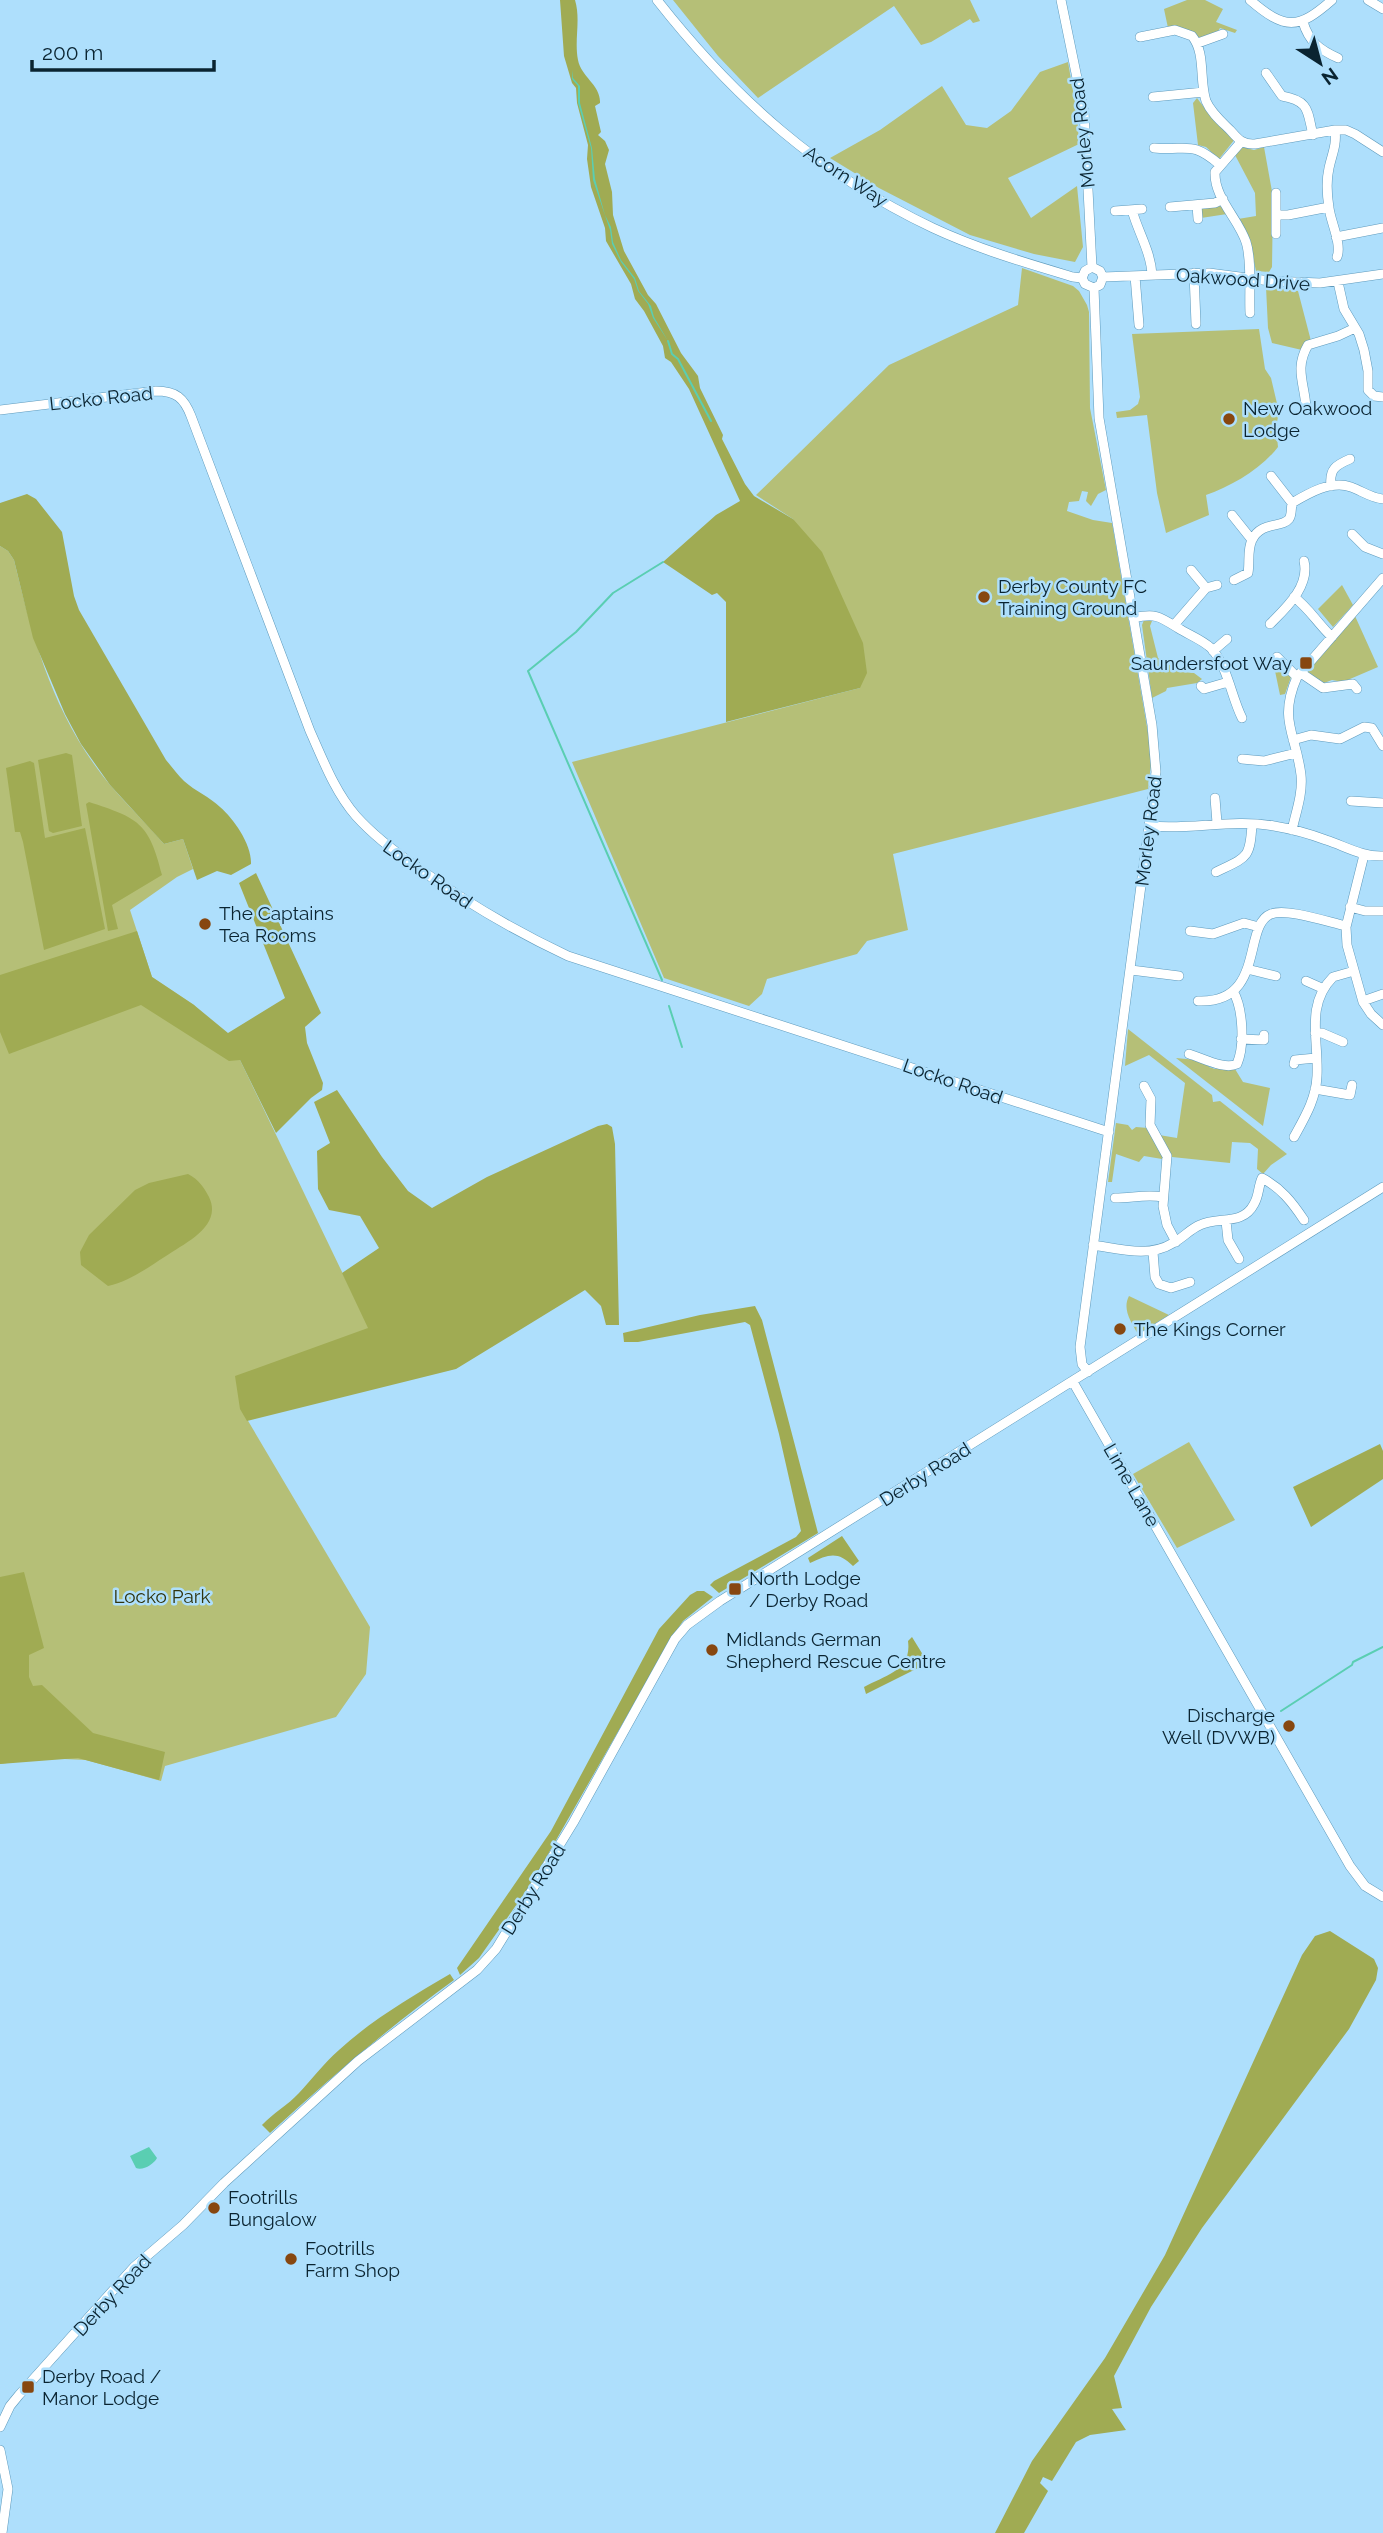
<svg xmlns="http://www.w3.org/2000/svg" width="1383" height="2533" viewBox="0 0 1383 2533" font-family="Raleway,sans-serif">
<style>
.green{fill:#b5bf77}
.forest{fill:#a0ab53}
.water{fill:#5aceb2}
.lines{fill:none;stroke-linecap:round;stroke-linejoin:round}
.stream{stroke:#5aceb2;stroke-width:2}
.minor-casing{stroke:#5e9abc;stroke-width:10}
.minor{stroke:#fff;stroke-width:9}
.poi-dot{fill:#874710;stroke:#aedffc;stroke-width:2.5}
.labels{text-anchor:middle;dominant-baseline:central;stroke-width:5;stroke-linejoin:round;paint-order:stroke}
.street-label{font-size:19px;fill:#0a2431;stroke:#aedffc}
.poi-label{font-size:19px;fill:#0a2431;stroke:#aedffc;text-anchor:start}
.park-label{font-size:19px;fill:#30340e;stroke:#aedffc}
</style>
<rect width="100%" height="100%" fill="#aedffc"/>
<path class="green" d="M673 0H970L980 21 973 23 970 19 931 42 921 45 894 6 758 98 718 56Z
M1187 0H1205L1223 9 1216 22 1237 30 1235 33 1220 28 1217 33 1199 40 1193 34 1176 26 1168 28 1164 9Z
M1068 62 1077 114 1079 144 1008 178 1031 218 1077 186 1083 247 1075 262 1034 254 970 235 879 188 830 158 880 130 942 86 966 125 987 128 1011 111 1040 72Z
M1197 98 1209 114 1235 139 1219 159 1206 147 1198 145 1193 103Z
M1242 147 1254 150 1264 147 1273 197 1272 267 1269 272 1256 271 1249 238 1238 219 1256 216 1255 193 1235 155Z
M1220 206 1225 209 1227 214 1201 218 1202 209Z
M1022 268 1073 286 1079 291 1087 305 1089 312 1090 408 1106 490 1098 494 1091 506 1086 501 1088 492 1082 491 1079 501 1069 502 1067 511 1093 520 1112 523 1152 756 1148 789 893 854 908 930 867 941 857 954 767 979 762 994 749 1006 664 978 572 762 860 688 793 519 756 495 889 365 1018 305Z
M1266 287 1298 291 1311 341 1302 350 1272 343 1268 328Z
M1259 329 1265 369 1271 378 1279 412 1276 427 1278 447C1261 469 1232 486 1206 495L1209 515 1166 533 1157 493 1147 415 1117 418 1116 412 1130 410 1138 404 1140 397 1132 334Z
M0 546 8 551 14 560C34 643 54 717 110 785 127 805 147 824 164 844L183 839 193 869 177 877 130 910 152 977 194 1005 240 1060 369 1328 241 1409 370 1627 366 1674 336 1717 165 1766 161 1781 86 1760 43 1758 0 1764Z
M1342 585 1353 605 1333 627 1318 609Z
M1355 616 1378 667 1343 682 1332 680 1324 683 1307 672Z
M1144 620 1152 621 1150 626 1158 658 1181 672 1194 673 1202 679 1197 683 1167 688 1166 691 1152 698 1142 625Z
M1274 666 1291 677 1285 694 1280 695Z
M1128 1029 1212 1095 1213 1102 1220 1101 1287 1154 1271 1165 1263 1174 1257 1169 1258 1149 1250 1143 1232 1142 1230 1163 1172 1157 1159 1135 1177 1138 1185 1083 1149 1055 1125 1066Z
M1176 1058 1207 1061 1209 1067 1215 1069 1218 1067 1235 1069 1243 1082 1270 1088 1263 1126Z
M1116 1123 1128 1125 1132 1130 1136 1127 1148 1128 1164 1156 1162 1159 1144 1156 1139 1162 1116 1154 1112 1182H1108Z
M1129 1296 1169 1315 1138 1334C1131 1322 1122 1309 1129 1296Z
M1189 1442 1235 1520 1177 1548 1133 1474Z"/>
<path class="forest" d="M560 0H575C581 20 574 40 578 60 581 77 601 85 600 103L595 106 601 132 598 135 605 141 609 150 605 164 612 192 613 215 624 251 648 295 656 304 681 353 698 376 700 388 723 435 722 439 745 484 754 496 793 519 822 552 863 643 867 673 860 688 726 722V602L717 593 712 595 663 562 716 515 740 501 689 389 671 362 665 358 663 346 644 311 635 299 631 284 606 241 605 228 591 187 587 159 588 145 577 103 576 88 572 83 564 56Z
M27 494 36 499 62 532 74 596 79 610 166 760C172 767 178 775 184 781 195 791 210 797 220 807 234 819 252 845 251 864L231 875 217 871 197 880 183 839 164 844 110 785 81 744 65 714 33 638 14 560 8 551 0 546V503Z
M66 753 72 755 82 826 53 833 49 831 38 760Z
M30 761 34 763 45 838 85 828 105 929 44 950 23 842 20 832H15L6 768Z
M89 802C138 818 149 822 162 875L112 905 118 929 108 931 86 804Z
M256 873 321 1013 305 1027 307 1043 323 1083 322 1090 311 1098 276 1133 240 1060 229 1061 141 1005 9 1054 0 1032V975L137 931 152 977 194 1005 228 1033 285 998 239 883Z
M337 1090 382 1157 408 1191 432 1208 487 1177 598 1126 607 1124 612 1127 615 1144 619 1325H606L601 1306 585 1290 456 1369 247 1421 240 1409 235 1376 368 1328 342 1273 379 1248 360 1216 329 1210 318 1189 317 1151 330 1143 314 1102Z
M188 1174C199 1180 203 1186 209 1197 223 1226 185 1243 166 1256 147 1268 130 1281 108 1286L81 1265 80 1252 89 1235 135 1190 149 1183Z
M755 1306 762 1320 818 1533 719 1593 710 1585 714 1581 796 1537 801 1531 779 1434 750 1325 745 1322 638 1342H624L623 1333 700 1315Z
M1380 1444 1383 1451V1479L1311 1527 1293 1487Z
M842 1536 859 1561 853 1566C838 1551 829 1554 810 1563L808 1558Z
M24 1572 44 1648 29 1655V1677L33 1686 42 1685 93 1733 165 1752 159 1780 78 1758 0 1764V1577Z
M697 1591H704L713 1597 683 1621 672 1637 531 1884 479 1958 460 1975 457 1968 551 1831 659 1629 690 1595Z
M912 1637 928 1663 866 1694 864 1687C886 1675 912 1670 908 1641Z
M1330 1931 1374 1959 1378 1968 1376 1980 1349 2029 1202 2228 1151 2307 1114 2376 1122 2408 1112 2409 1126 2430 1090 2435 1076 2442 1052 2481 1043 2477 1040 2483 1048 2491 1024 2533H995L1032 2461 1105 2358 1165 2255 1302 1955 1315 1936Z
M450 1974 454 1980C388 2028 330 2078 270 2133L262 2125C273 2113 288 2105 299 2093 312 2079 324 2063 339 2050 373 2019 411 1997 450 1974Z"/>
<path class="water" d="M573 70V78L580 86V103L592 148 595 179 605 215 611 227 613 242 621 260 635 278 639 291 651 306 654 317 668 341 653 318 648 304 638 291 634 279 621 262 612 244 610 230 593 180 591 148 578 103V86L572 79Z
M149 2147 157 2158C154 2164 143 2171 136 2168L130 2156Z"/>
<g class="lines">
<path class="stream" d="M668 341 672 354 678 359 711 421
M662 980 528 671 576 632 613 593 663 562
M669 1006 682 1047
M1281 1711 1352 1665 1353 1662 1383 1647"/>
<defs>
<path id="minor" d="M657 0C734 98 819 174 933 228 978 249 1026 263 1073 277L1082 278
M1061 0 1084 112 1092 267
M1250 0C1285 30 1298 30 1332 0
M1368 0 1383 9
M1303 22C1309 42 1320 50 1338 58
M1140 37 1175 30 1192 36C1206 53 1199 80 1206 101 1211 113 1222 122 1231 131 1238 139 1243 145 1255 144L1335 130H1346L1355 134 1383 152
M1198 43 1223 34
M1266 73 1282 96C1310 101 1307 111 1313 135
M1153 97 1204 92
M1335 130C1337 145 1332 154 1329 168 1326 181 1327 195 1329 208 1331 223 1342 244 1337 257
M1241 142 1215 172C1214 198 1238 218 1246 242 1252 260 1249 293 1250 313
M1154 148C1188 151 1191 140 1220 165
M1197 205 1198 219
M1170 207 1215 203 1223 199
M1132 210C1138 232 1151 252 1152 275
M1115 211 1142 209
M1276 215H1288L1329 207
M1276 234V193
M1336 237 1383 228
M1092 267 1085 271 1082 278 1085 284 1094 288
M1092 267 1100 271 1103 277 1100 285 1094 288
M1194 273 1196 324
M1135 276 1139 325
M1103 277 1209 273 1270 281 1320 283 1383 274
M1338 282 1344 309 1359 334 1364 350 1368 371V390L1374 396 1383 397
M1306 408C1305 384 1294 369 1308 345L1338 336 1355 328
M0 410 156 391C176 391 184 398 191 416L310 731C323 760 335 792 356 816 374 836 395 852 417 867 465 902 515 931 568 956L1109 1132
M1271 476 1292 503
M1331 486C1329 469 1336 465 1350 459
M1232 515 1252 540
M1352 534 1365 547 1383 554
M1191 570 1206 588
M1234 580 1248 573C1250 562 1247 550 1252 540 1261 521 1282 528 1289 519 1292 515 1291 508 1292 503 1309 493 1331 480 1351 487 1362 491 1371 498 1383 499
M1294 597C1309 608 1318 624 1332 637
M1133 618C1155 613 1159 616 1178 628 1189 635 1201 639 1211 648 1228 667 1231 696 1242 718
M1270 624C1287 607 1310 586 1304 561
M1174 625 1206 588 1217 585
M1213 651 1227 639
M1277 657 1297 677
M1301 673 1323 688 1353 684 1357 689
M1201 686 1204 689 1228 682
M1293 740 1311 735 1340 739 1364 727 1372 728 1383 746
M1242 759 1264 761 1296 753
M1215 798 1217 823
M1351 801 1383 803
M1150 826C1191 830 1232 819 1274 826 1292 829 1310 834 1326 840 1345 846 1362 857 1383 856
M1292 830C1296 812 1303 793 1301 775 1296 733 1278 721 1297 677L1383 578
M1364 855 1346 927 1347 945 1363 1002 1371 1014 1383 1025
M1216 872C1247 857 1250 859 1252 824
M1350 907 1365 911H1383
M1190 931 1213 934 1244 923 1259 927
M1247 969 1276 976
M1131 970 1179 976
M1306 981 1324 989
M1198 1001C1266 1004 1242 925 1271 914 1287 908 1328 922 1346 926
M1363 1001 1383 994
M1315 1033H1322L1343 1042
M1241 1039 1264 1040V1035
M1189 1054C1203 1058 1224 1070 1237 1064 1245 1045 1243 1008 1233 991
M1294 1064 1295 1060 1316 1058
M1144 1086 1151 1099 1150 1125 1167 1156 1163 1206 1167 1225 1176 1242
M1315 1089 1350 1095 1352 1085
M1294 1137C1305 1117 1316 1099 1317 1076 1319 1041 1305 1005 1333 977L1354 971
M1115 1198C1132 1198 1146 1194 1163 1197
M1226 1221 1228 1240 1239 1259
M1093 1245C1120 1249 1149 1258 1173 1243 1183 1238 1190 1229 1200 1225 1218 1216 1243 1226 1254 1204 1259 1196 1258 1187 1262 1178 1281 1188 1292 1202 1304 1220
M1153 1252 1155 1277 1159 1284 1171 1288 1190 1282
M1088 1372 1082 1364 1080 1347 1156 772 1152 725 1099 418 1094 288
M1073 1382 1350 1866 1365 1886 1383 1897
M0 2427 10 2406 19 2395 134 2267 183 2225 224 2183 358 2061 477 1970 496 1949 573 1823 675 1639 687 1625 720 1601 1383 1187
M0 2450 8 2489 2 2533"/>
</defs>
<use href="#minor" class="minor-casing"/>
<use href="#minor" class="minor"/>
</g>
<g class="poi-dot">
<circle cx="1229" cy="419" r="7"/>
<circle cx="984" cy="597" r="7"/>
<rect x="1299" y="656" width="14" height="14" rx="3.5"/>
<circle cx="205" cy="924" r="7"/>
<circle cx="1120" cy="1329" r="7"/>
<rect x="728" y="1582" width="14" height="14" rx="3.5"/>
<circle cx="712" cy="1650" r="7"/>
<circle cx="1289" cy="1726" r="7"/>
<circle cx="214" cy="2208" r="7"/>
<circle cx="291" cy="2259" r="7"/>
<rect x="21" y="2380" width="14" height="14" rx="3.5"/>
</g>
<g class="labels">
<g class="street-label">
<text transform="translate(1082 133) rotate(-96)">Morley Road</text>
<text transform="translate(846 176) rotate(33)">Acorn Way</text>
<text transform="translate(1243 279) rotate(4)">Oakwood Drive</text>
<text transform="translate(101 398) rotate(-6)">Locko Road</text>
<text transform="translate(1148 831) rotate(-83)">Morley Road</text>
<text transform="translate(428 874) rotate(35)">Locko Road</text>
<text transform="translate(953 1081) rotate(19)">Locko Road</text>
<text transform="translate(925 1474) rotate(-32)">Derby Road</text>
<text transform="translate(1132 1485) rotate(60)">Lime Lane</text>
<text transform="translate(533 1889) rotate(-58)">Derby Road</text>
<text transform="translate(112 2295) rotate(-47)">Derby Road</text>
</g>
<g class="poi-label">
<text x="1243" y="408">New Oakwood<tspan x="1243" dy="22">Lodge</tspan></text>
<text x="998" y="586">Derby County FC<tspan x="998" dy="22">Training Ground</tspan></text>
<text x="1292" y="663" text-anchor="end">Saundersfoot Way</text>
<text x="219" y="913">The Captains<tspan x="219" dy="22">Tea Rooms</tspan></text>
<text x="1134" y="1329">The Kings Corner</text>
<text x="749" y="1578">North Lodge<tspan x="749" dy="22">/ Derby Road</tspan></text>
<text x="726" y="1639">Midlands German<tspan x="726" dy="22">Shepherd Rescue Centre</tspan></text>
<text x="1275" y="1715" text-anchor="end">Discharge<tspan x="1275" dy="22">Well (DVWB)</tspan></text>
<text x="228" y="2197">Footrills<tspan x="228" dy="22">Bungalow</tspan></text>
<text x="305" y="2248">Footrills<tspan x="305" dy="22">Farm Shop</tspan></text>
<text x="42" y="2376">Derby Road /<tspan x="42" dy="22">Manor Lodge</tspan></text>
</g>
<g class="park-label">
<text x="162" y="1596">Locko Park</text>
</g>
</g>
<g transform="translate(1320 63) rotate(144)" stroke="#aedffc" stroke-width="5" paint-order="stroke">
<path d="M0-5L12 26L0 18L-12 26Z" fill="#0a2431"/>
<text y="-10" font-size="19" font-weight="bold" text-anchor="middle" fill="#0a2431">N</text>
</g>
<path d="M32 60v10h182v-10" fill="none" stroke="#0a2431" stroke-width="3.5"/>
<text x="42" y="60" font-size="21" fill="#0a2431" stroke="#aedffc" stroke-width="5" paint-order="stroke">200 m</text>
</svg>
